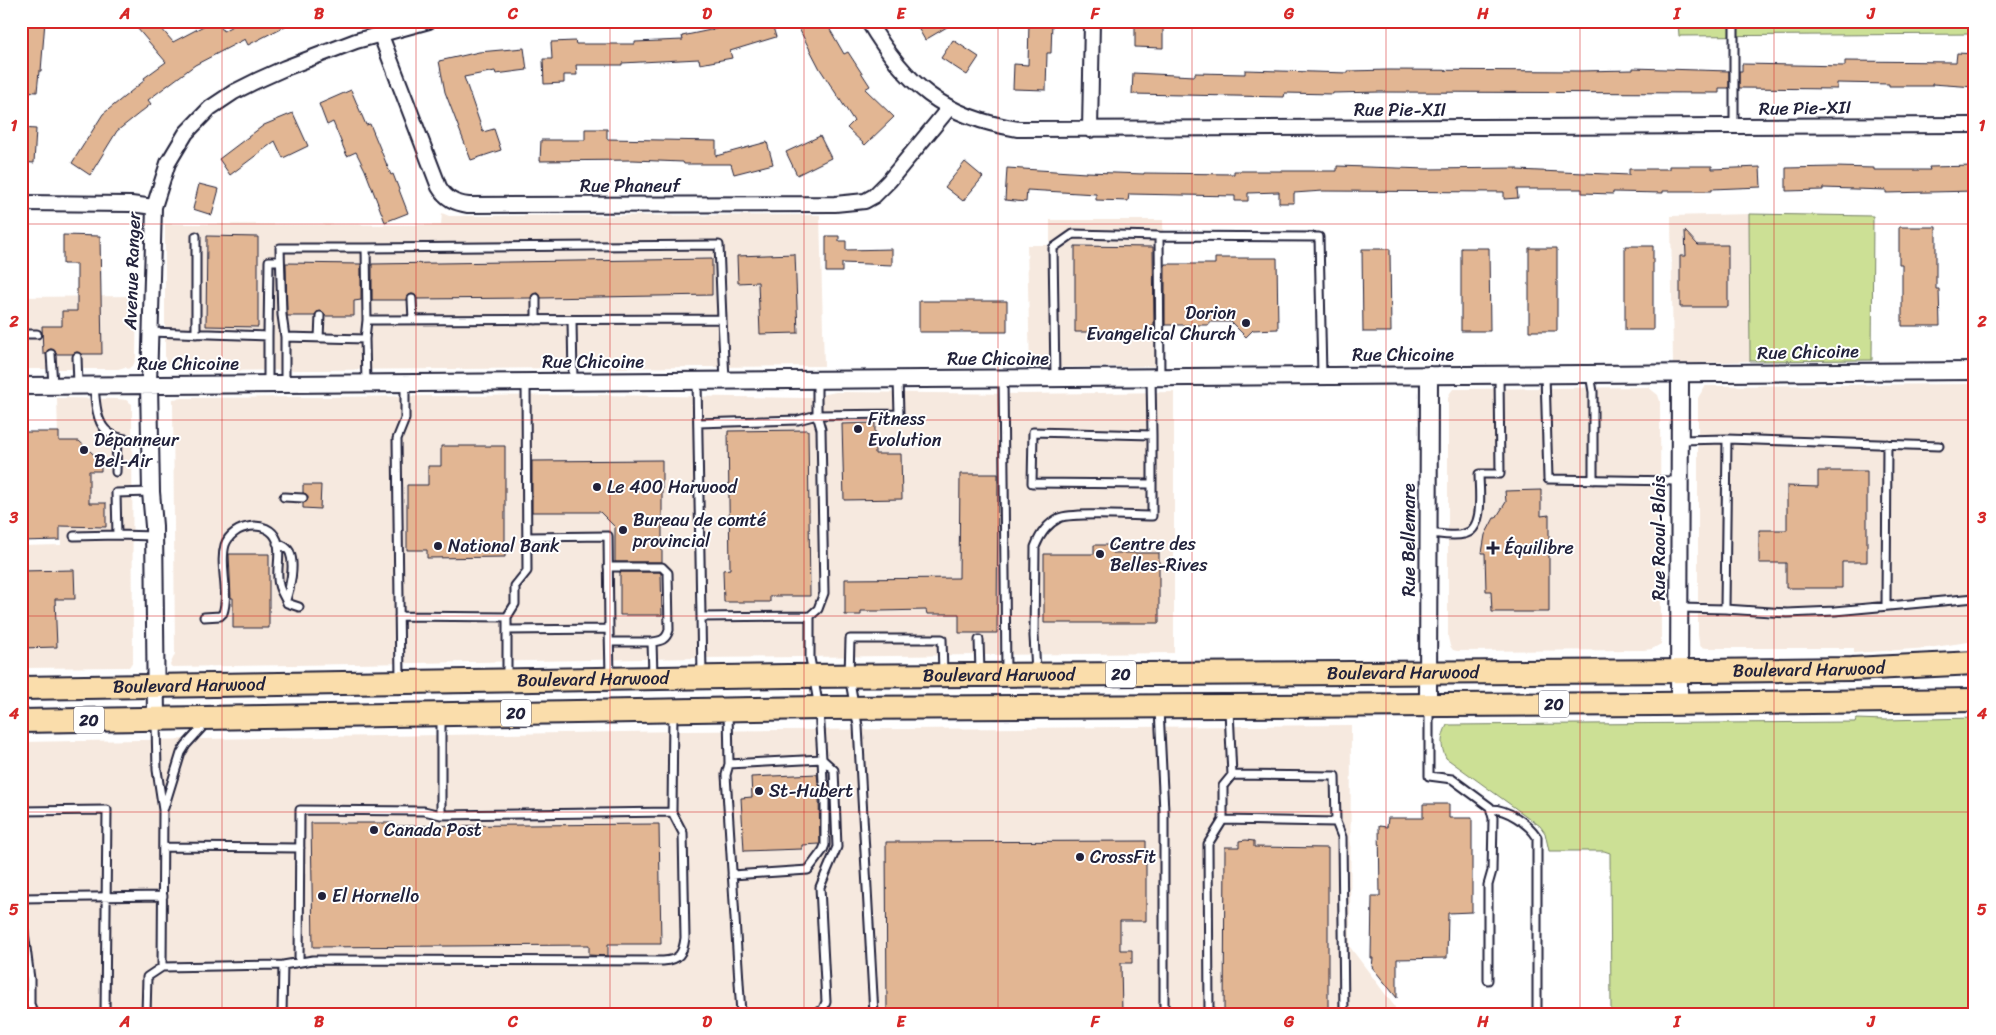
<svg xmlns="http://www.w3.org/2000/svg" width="1996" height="1035" viewBox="0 0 1996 1035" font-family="Sriracha,sans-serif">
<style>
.built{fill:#f6e9df}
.green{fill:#cce095;stroke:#778168}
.building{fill:#e2b693;stroke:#22223b}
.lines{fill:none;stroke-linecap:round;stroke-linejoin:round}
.service-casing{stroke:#22223b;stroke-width:11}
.minor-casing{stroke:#22223b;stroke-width:18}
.tertiary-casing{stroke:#22223b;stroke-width:20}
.trunk-casing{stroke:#22223b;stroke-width:26}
.service{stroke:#fff;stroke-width:7}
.minor{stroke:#fff;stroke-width:14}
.tertiary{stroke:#fff;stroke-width:16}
.trunk{stroke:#faddab;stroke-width:22}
.grid{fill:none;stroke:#d62828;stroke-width:1;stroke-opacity:0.55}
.poi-dot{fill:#22223b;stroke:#fff;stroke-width:2}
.labels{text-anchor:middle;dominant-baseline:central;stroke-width:4;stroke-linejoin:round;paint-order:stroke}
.shield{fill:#fff;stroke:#646476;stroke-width:1}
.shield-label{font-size:16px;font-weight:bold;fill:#22223b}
.street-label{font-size:18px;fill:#22223b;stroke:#fff}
.poi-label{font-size:18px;fill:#22223b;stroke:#fff;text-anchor:start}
.neatline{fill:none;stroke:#d62828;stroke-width:2}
.grid-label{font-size:16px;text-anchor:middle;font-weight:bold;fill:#d62828}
</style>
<rect width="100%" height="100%" fill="#fff"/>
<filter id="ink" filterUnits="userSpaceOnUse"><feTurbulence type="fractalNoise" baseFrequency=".02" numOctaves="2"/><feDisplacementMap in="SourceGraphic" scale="10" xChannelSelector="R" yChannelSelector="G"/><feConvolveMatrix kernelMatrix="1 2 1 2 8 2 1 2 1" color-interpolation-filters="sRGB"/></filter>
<g filter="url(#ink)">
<path class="built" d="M442 213 449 216 820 215 824 366 184 371 175 370 168 365 165 358V224L441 225Z
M1749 214 1750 361 1673 364 1671 216Z
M1050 220H1163L1165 366 1030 368 1027 245H1050Z
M137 296 136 357 134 364 128 369 125 367 118 369H21V297Z
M1975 384V641L1928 648 1854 653V648H1707L1701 647 1699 643 1698 634V398L1705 386Z
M1648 387 1658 395 1660 401 1661 644 1652 649 1643 650 1457 651 1453 650 1450 646 1448 637V398L1450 393 1453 389H1458Z
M836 392 1025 394 1174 392V653L700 658 172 667 170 665 175 654 173 399 183 398 595 395 806 398Z
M57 398 118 399 126 400 132 404 133 661 129 667 21 668V546L61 545Z
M1351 725 1350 947 1395 1007 1394 1014H21V742L684 731Z"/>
<path class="green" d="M1678 21H1975V34L1679 36Z
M1749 214 1873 216 1872 360 1750 361Z
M1975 718V1014H1611L1610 853 1604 851H1549L1545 833 1540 826 1446 758C1440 746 1441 737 1447 725L1855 722 1856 719 1885 720Z"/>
<path class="building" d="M21 21H45L41 71H39L37 92 21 91Z
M145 21H155L173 42 213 21H218L223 31 242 21H295L248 45 245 39 195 65 148 100 151 104 117 131 90 175 72 163 103 114 145 80 144 78 166 62 137 28Z
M743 21H771L776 37 730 51 732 58 700 64 699 59 622 63V65H576L577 75H564V83L544 84 543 59H552L551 42 575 41 576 44H635V42L683 40 682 36 744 23Z
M795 21H825L844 54 848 52 870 86 865 89 894 117 865 145 847 128 854 121 820 69Z
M914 21H957L925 40Z
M1029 21H1052L1051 53H1047L1046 90 1013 89 1014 64 1028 65Z
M1135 23 1163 24V48L1135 47Z
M953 40 979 57 967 75 941 58Z
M524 48 527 70 496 74 495 71 464 77 483 132 494 129 501 150 471 160 445 92 439 61 479 52Z
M1957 53 1975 54V87L1932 84V86H1889V84L1837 83V89L1739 88V71H1742V64L1845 66V61L1956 62Z
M1633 68 1729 71V88H1719V93L1380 92 1333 93V94L1285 93 1284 97 1132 94 1133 73 1195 76V73L1245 74V70L1348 73V71L1389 70 1581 71 1633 70Z
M351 90 366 125 370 124 391 175 393 174 408 213 385 222 365 170 356 152 347 156 333 122 327 125 319 104Z
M293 113 308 146 283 158 275 141 230 175 219 159 264 125Z
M21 128 36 129 34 163 21 162Z
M585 129H607V139L716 141V156L767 142 773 164 734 174 731 164H684L683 162 633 160 540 161 541 140H585Z
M820 136 831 158 797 175 786 152Z
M965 162 983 177 963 201 945 187Z
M1337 166 1427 169 1517 168V170L1629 175V169H1669V166H1712V169L1760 167 1761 187 1712 189V191H1663V193L1613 192V194L1582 193V189H1517L1518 198 1504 199V192L1323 191 1294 193V203H1279V192L1248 193V201H1235V196L1129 194 1128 201 1096 200V194L1027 190 1026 202 1005 200 1007 168 1086 173V172L1144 174V173L1234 174V171H1337Z
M1975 166V191L1886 193V190L1823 188V190L1786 191V168L1835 167 1874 168V170H1930L1929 167Z
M199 184 219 189 212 215 193 209Z
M1899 227H1936V289H1939L1940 326H1902V264H1899Z
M1685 231 1698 245H1728V307H1680V256H1686Z
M63 235 100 236 102 354H81L77 352 73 354H56L55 351 51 349 48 350 46 354H43L42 326H62V311H77V264H63Z
M207 236 258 237V327L206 326Z
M826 236H839V241H846V250L892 249V265L842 263V272H826Z
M1075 246 1153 247 1154 325H1153V332H1075Z
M1625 246H1653V330H1625Z
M1461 248H1489L1490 331H1461Z
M1529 248H1557V331H1529Z
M1362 249H1390L1391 332H1363Z
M795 254 798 333 760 334 758 282 738 283 737 256Z
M1215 258H1277L1278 329 1253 330 1246 337 1231 322H1209V325H1165V264H1215Z
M712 259V295L541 298 539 294 536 293 531 298 417 299 416 296 412 294 409 295 407 300H372V264Z
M286 263 361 264V300L354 301V316H325L323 312 320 311 315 316H287Z
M919 301H1007V332H919Z
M875 423V454H901L902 499 844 500 842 424Z
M808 430 810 596H770V602H724L723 570 730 569 728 431Z
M21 432H59V441H79L101 461V471H89V503H106V527L60 526V540L21 541Z
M441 446H505V557L427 558V550H407V485H428V466H441Z
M662 460V562H615V527L600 512H532V461Z
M1818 471H1867V562H1842V588H1786V563H1759V530H1787V486L1818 487Z
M960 474H998L997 633H959V614H927L926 610 880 611H861V615H845V579L959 578Z
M303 485H321L320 509 303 508V503L307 501 308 498 306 494 303 493Z
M1541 490V516L1549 515V612H1492L1491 591H1486L1485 553H1482L1485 535 1494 518H1496L1506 502 1505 491Z
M1094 545H1113V553H1159V623H1044V554H1094Z
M229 554H269V628H233V598H231Z
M74 570 75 599H55L57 647 21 648V571Z
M620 572H660L661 574 662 615H620Z
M817 774 818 783 820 786 825 787 829 781 830 795 825 792 819 797 820 844 802 845V849L744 851 741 798 752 797 751 777Z
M1423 804H1449V818H1472V912L1448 913 1447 958 1397 959V998L1372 967 1373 958H1371L1372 896H1380L1379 826 1387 827 1388 818H1423Z
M311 823H394L395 826 659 824 661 944H608V956L589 955V945L313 947Z
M1246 840 1254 841V847L1328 848V1014H1224L1225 847H1239V841Z
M1146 841V921H1120V950H1132V963H1121L1122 1014H887L886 842Z"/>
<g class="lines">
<defs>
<path id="service" d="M1734 21V127
M196 236V334
M1159 236 1319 237 1322 375
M412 299 413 320
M367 320 366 248 719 245 722 319
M536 320V298
M572 320 573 381
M150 332 268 336V383
M21 334H37
M268 336 269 261H280
M285 337 282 315 280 248H366
M319 338 320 316
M51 354 53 385
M77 357 78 385
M1545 374 1548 479 1679 481
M1590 374 1593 392V480
M1055 378 1053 248 1073 234 1159 236 1160 377
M1003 379 1006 672
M817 380V415L899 414 898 380
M697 381 702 675
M366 383 365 339 367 320H377L722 319 725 380
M285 384V337L365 339
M94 385C97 429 102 440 149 441
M698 423 798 420 817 415 821 429 824 593 818 609 810 616
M1727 439 1939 446
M116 472 117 437
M1152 484V435
M151 492 116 493 117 535 155 536
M284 497 303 498
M1429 533C1440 534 1454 537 1464 534 1485 530 1479 490 1479 474H1500L1499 375
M74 536 117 535
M527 537 608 536 609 629
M277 543C282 545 288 547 290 553 295 565 290 588 286 600
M608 567H662L668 573 669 630C666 640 661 641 652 642
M1886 606 1887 444
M1679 608 1725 609 1727 439 1680 440
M1725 609 1787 613 1835 611 1975 598
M399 616 507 617 515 604V586L527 571 526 382
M204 617 220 616 223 613C230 592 219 565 225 545 232 524 268 518 277 540 282 554 275 571 279 585 280 591 285 597 287 603L299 607
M701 617 810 616V658L819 708 822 759 729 764 728 711
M507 630 609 629 610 676
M979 640 980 672
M610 642H652L653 675
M1036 672 1034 636 1035 547C1040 534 1047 524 1059 518 1073 512 1134 516 1152 516V484L1032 483 1033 432 1152 435 1151 377
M507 677V617
M400 678 397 439 405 419V383
M1429 708V776L1452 779 1490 807 1493 818 1492 871 1488 885V980
M1159 709 1164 811V1014
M1229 710 1232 775 1223 786V820L1336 822 1335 776 1232 775
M441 718V815L672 812
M156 723 157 770 163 810 162 967
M822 759 823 782
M729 764 726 775 741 1014
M164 808 181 753 186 745 206 723
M1491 809C1507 809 1528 823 1537 837V1010
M21 811 107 810 105 1014
M1336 822 1342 837 1344 1014
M163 847 300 848
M732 875 808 870 823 850 825 845V797
M21 898 163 896
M21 909 30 979V1004L34 1014
M299 962 300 810 424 811 441 815
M146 1014 147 977 162 967 283 965 313 960 663 961C679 960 683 954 685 938L683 833 672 812 673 713
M282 1014 283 965
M814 1014 823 1009 826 1002 820 887 837 847 834 770 822 759
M874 1014 858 726 849 676 850 639H942L943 673
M1209 1014 1208 844 1223 820"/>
<path id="minor" d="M868 21C906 85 943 117 1018 129L1975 125
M380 33 439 187C446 199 455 203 468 205L835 204 865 201 874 196 889 181 949 108
M1090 130 1092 21
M21 203 131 204 154 207
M149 384 154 207 168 163 186 133 210 108 234 92 256 81 285 68 356 41 429 21"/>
<path id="tertiary" d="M149 384 151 492 154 526 156 720
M21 386 1975 371
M1679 703 1680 374
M1428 705 1429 375"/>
<g id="trunk">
<path id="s1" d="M21 688 788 676 1702 671 1852 669 1975 663"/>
<path d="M21 721 819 708 1657 704 1975 700"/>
</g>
</defs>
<use href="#service" class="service-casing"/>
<use href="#minor" class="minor-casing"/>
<use href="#tertiary" class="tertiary-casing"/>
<use href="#trunk" class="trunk-casing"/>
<use href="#service" class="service"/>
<use href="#minor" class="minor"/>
<use href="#tertiary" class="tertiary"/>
<use href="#trunk" class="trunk"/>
</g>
</g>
<path class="grid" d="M222 21V1014M416 21V1014M610 21V1014M804 21V1014M998 21V1014M1192 21V1014M1386 21V1014M1580 21V1014M1774 21V1014M21 224H1975M21 420H1975M21 616H1975M21 812H1975"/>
<g class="poi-dot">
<circle cx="1246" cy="323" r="5"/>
<circle cx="858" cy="429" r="5"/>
<circle cx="84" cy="450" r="5"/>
<circle cx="597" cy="487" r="5"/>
<circle cx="623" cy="530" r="5"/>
<circle cx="438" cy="546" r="5"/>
<path d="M1490.5 540.5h5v5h5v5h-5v5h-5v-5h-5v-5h5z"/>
<circle cx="1100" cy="554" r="5"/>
<circle cx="759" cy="791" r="5"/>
<circle cx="374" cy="830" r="5"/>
<circle cx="1080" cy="857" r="5"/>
<circle cx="322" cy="896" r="5"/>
</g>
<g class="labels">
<g class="shield">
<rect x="1106" y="660.5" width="30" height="27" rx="4"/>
<rect x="1539" y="690.5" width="30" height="27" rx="4"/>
<rect x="501" y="699.5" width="30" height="27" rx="4"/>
<rect x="74" y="706.5" width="30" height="27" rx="4"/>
</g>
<g class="shield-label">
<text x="1121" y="674">20</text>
<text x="1554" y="704">20</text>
<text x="516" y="713">20</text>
<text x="89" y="720">20</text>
</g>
<g class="street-label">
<text transform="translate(1805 108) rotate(-1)">Rue Pie-XII</text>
<text x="1400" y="110">Rue Pie-XII</text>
<text x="630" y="186">Rue Phaneuf</text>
<text transform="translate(132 271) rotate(-88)">Avenue Ranger</text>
<text transform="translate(1808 352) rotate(-1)">Rue Chicoine</text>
<text x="1403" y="355">Rue Chicoine</text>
<text x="998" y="359">Rue Chicoine</text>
<text x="593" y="362">Rue Chicoine</text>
<text x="188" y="364">Rue Chicoine</text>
<text transform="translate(1659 538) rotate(-90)">Rue Raoul-Blais</text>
<text transform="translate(1409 540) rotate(-90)">Rue Bellemare</text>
<text stroke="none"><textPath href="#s1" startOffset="1788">Boulevard Harwood</textPath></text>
<text stroke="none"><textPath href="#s1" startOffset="1382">Boulevard Harwood</textPath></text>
<text stroke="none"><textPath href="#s1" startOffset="978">Boulevard Harwood</textPath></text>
<text stroke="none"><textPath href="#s1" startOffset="572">Boulevard Harwood</textPath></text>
<text stroke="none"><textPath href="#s1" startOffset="168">Boulevard Harwood</textPath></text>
</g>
<g class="poi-label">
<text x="1236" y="313" text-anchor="end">Dorion<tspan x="1236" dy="21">Evangelical Church</tspan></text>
<text x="868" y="419">Fitness<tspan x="868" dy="21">Evolution</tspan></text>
<text x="94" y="440">Dépanneur<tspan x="94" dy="21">Bel-Air</tspan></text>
<text x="607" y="487">Le 400 Harwood</text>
<text x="633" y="520">Bureau de comté<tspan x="633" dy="21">provincial</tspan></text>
<text x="1110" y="544">Centre des<tspan x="1110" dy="21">Belles-Rives</tspan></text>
<text x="448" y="546">National Bank</text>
<text x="1504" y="548">Équilibre</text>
<text x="769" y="791">St-Hubert</text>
<text x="384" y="830">Canada Post</text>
<text x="1090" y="857">CrossFit</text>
<text x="332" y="896">El Hornello</text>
</g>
</g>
<rect width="1996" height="1035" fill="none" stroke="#fff" stroke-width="55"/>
<rect x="28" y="28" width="1940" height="980" class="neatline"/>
<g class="grid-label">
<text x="125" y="19">A</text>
<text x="319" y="19">B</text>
<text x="513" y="19">C</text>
<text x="707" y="19">D</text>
<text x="901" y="19">E</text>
<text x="1095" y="19">F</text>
<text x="1289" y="19">G</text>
<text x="1483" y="19">H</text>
<text x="1677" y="19">I</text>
<text x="1871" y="19">J</text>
<text x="14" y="131">1</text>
<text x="1982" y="131">1</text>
<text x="14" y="327">2</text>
<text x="1982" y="327">2</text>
<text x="14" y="523">3</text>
<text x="1982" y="523">3</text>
<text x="14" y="719">4</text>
<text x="1982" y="719">4</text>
<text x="14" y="915">5</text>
<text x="1982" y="915">5</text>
<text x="125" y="1027">A</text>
<text x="319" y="1027">B</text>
<text x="513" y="1027">C</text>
<text x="707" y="1027">D</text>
<text x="901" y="1027">E</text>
<text x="1095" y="1027">F</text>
<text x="1289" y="1027">G</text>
<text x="1483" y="1027">H</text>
<text x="1677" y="1027">I</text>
<text x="1871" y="1027">J</text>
</g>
</svg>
